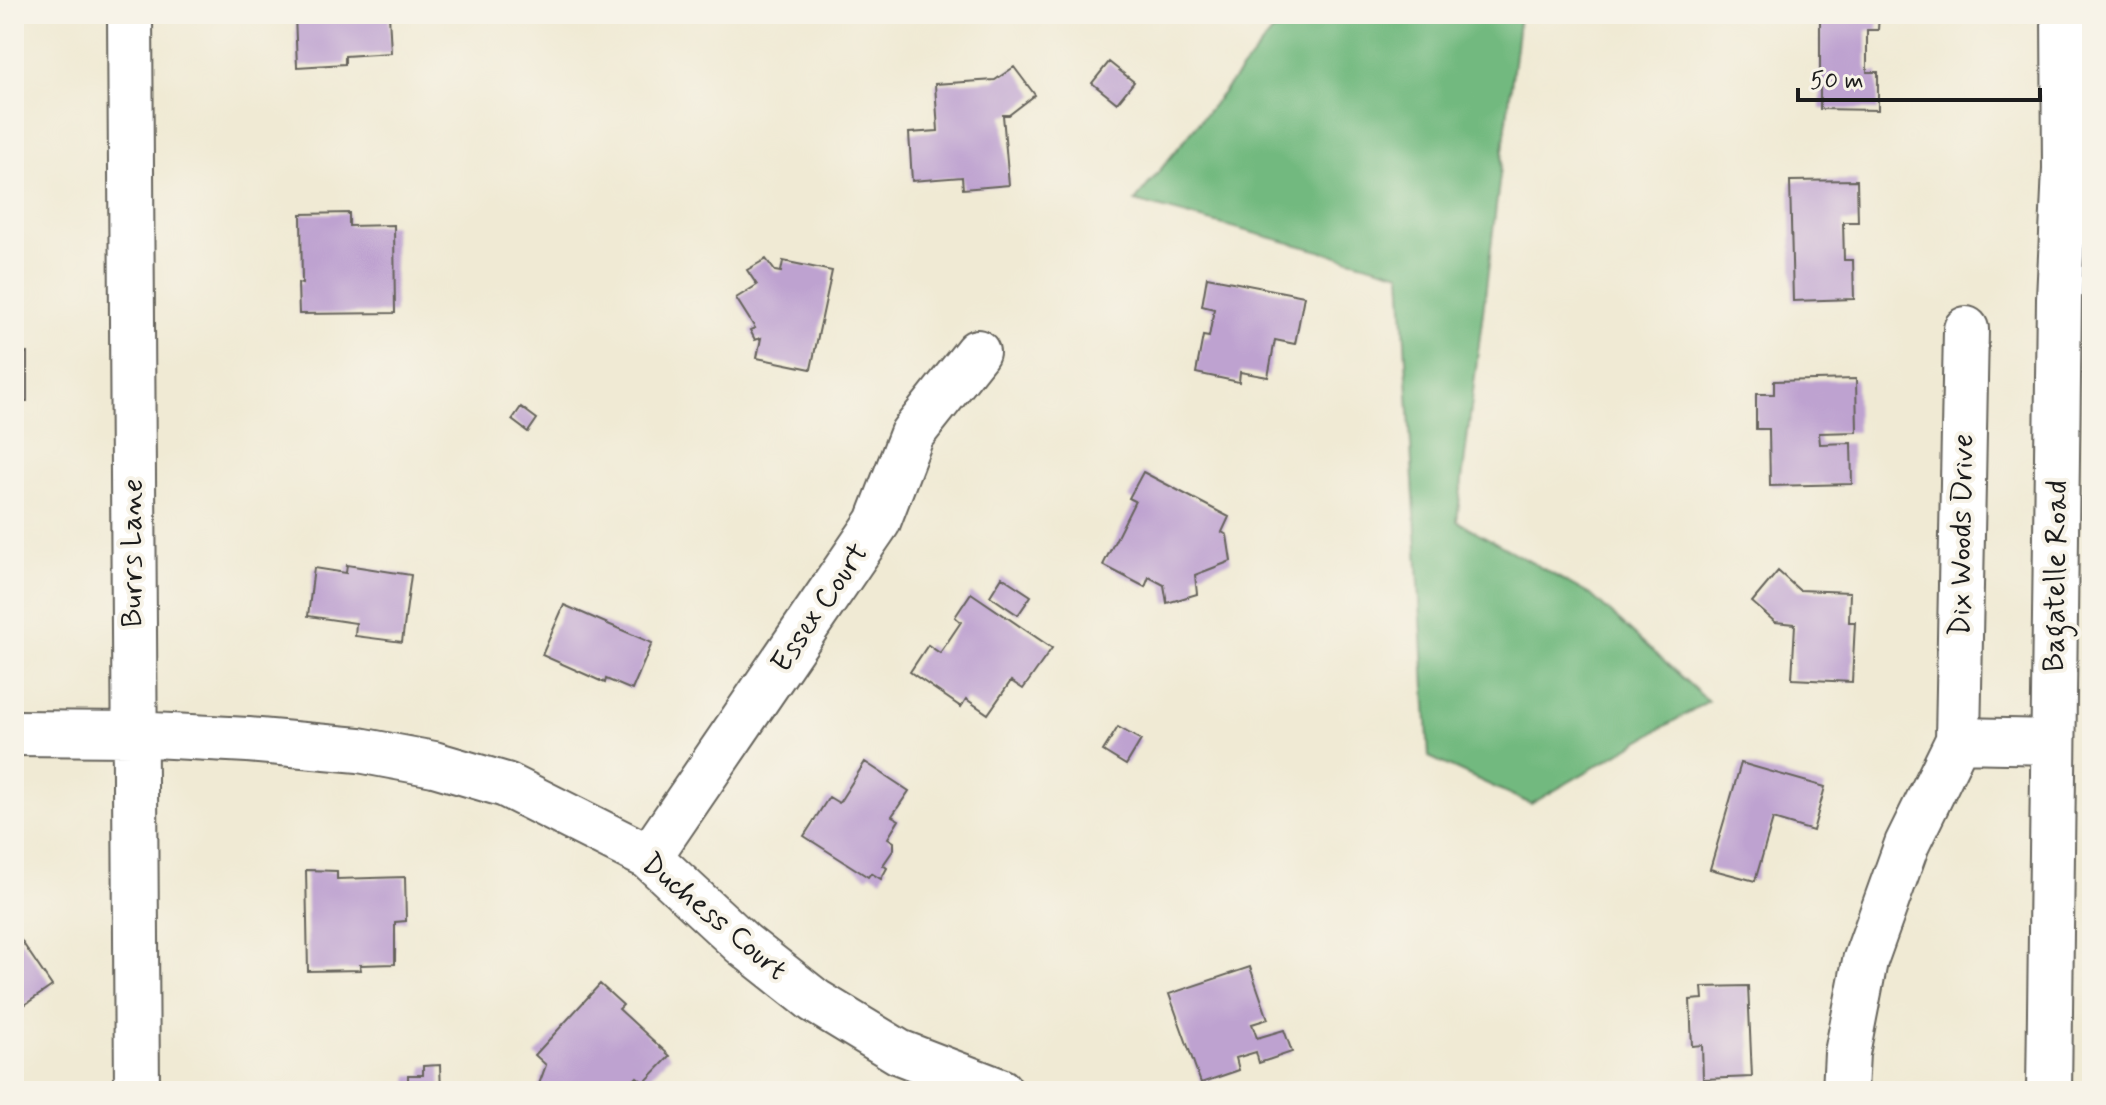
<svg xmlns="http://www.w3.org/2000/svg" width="2106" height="1105" viewBox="0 0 2106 1105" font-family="Mynerve,sans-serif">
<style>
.forest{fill:#72b97f;stroke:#476a4e;stroke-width:2}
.building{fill:#bea2d0}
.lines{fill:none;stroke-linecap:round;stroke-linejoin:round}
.minor-casing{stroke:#66645c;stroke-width:48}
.minor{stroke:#fff;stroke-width:44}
.labels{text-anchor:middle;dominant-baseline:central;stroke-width:8;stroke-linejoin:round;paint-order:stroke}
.street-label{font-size:30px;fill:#1c1c1c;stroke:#f7f3e8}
</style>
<rect width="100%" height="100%" fill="#f7f3e8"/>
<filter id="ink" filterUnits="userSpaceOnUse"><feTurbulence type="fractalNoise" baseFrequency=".0125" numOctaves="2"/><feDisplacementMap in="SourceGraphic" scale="16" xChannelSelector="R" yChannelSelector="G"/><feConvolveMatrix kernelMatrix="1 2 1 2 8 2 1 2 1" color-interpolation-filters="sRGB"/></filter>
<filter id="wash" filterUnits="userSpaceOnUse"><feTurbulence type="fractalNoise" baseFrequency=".006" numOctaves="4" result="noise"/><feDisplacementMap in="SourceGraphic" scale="32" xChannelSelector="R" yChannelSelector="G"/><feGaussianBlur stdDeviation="1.8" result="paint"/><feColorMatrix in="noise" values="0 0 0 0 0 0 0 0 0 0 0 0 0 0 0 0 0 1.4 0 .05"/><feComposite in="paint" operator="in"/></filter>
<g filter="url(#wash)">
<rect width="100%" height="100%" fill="#f0ead4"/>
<path class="forest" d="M1319 14H1520L1457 521 1592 596 1708 701 1531 804 1429 757 1401 273 1135 201 1272 32Z"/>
<g id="blocks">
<path class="building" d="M295 14H389L391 53 345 56V64L297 67Z
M1820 14H1879L1878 30H1867V72H1878V110L1820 109Z
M1109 62 1134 82 1117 103 1092 83Z
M1014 67 1035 95 1009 115H1003L1009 185 963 189 962 177 912 181 909 133 938 131 935 84 995 80Z
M1857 180 1858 222H1843L1844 260H1853L1854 299 1793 301 1790 181Z
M349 213V226L394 225 395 313 299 314 298 283 302 284 301 214Z
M766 259 775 271 781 272 783 261 832 271 811 369 757 358 761 338 755 340 750 330 755 328 736 298 757 285 747 270Z
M1207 277 1304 296 1295 344 1275 340 1268 377 1240 372 1239 382 1196 373 1203 336 1209 337 1214 309 1202 306Z
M14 352 27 353V401H14Z
M1856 379 1857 432 1819 433 1820 444 1851 443 1852 484 1770 486 1769 429H1756V394H1774V381Z
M521 407 537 419 528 432 512 420Z
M1143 472 1229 517 1222 532 1227 535 1231 561 1195 575 1197 594 1167 603 1164 585 1149 577 1145 587 1103 565 1135 501 1129 498Z
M347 565 411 575 402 642 355 636 356 623 308 616 314 568 346 573Z
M1778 571 1799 590 1850 592 1849 622H1855L1852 682 1792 679 1795 624 1775 622 1752 602Z
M1002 577 1031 596 1018 615 990 596Z
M971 593 1052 648 1023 689 1011 681 988 714 966 699 961 707 910 672 928 645 940 653 961 622 955 617Z
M564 605 652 643 632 690 606 679 605 683 542 655Z
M1118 727 1141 740 1126 765 1103 751Z
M865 762 909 791 892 816 899 820 888 838 894 842V849L883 865 887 868 881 879 871 873 868 877 804 836 829 797 839 803Z
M1741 763 1825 787 1813 831 1773 819 1755 881 1710 869Z
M306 870 337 871V879L405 877 406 921 395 922V964L360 965 361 970 308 971Z
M14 930 52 986 14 1012Z
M1250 967 1268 1019 1252 1024 1257 1038 1284 1030 1292 1052 1259 1063 1256 1052 1236 1058 1239 1070 1201 1083 1169 994Z
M600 984 623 1005 619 1009 670 1056 644 1083 637 1077 624 1091H542L538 1087 546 1065 535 1055Z
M1748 986 1752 1077 1703 1079 1702 1045 1692 1046 1690 1000 1703 999 1702 987Z
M440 1065 441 1091H408V1075H423V1066Z"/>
</g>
</g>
<g filter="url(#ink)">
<use href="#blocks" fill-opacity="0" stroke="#66645c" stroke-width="2"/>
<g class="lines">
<defs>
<path id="minor" d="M130 14 137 1091
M14 733 133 734 248 740 359 750 434 764 506 785 649 857 743 944 815 1001 899 1052 1000 1091
M1958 740 2053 742
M649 857 878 522 912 434 977 352
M1845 1091 1847 1053 1865 961 1907 844 1958 740 1966 329
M2049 1091 2059 299 2065 169 2064 14"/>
</defs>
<use href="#minor" class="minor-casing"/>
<use href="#minor" class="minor"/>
</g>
</g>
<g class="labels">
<g class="street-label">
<text transform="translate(1962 535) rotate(-89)">Dix Woods Drive</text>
<text transform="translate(132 553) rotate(-90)">Burrs Lane</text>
<text transform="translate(2056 576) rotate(-89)">Bagatelle Road</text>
<text transform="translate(820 608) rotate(-56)">Essex Court</text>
<text transform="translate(714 917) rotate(40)">Duchess Court</text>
</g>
</g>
<rect width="2106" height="1105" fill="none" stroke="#f7f3e8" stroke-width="48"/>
<path d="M1798 88v12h242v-12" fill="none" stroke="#1c1c1c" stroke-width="4"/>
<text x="1810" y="88" font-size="24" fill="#1c1c1c" stroke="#f7f3e8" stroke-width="6" paint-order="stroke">50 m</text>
</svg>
